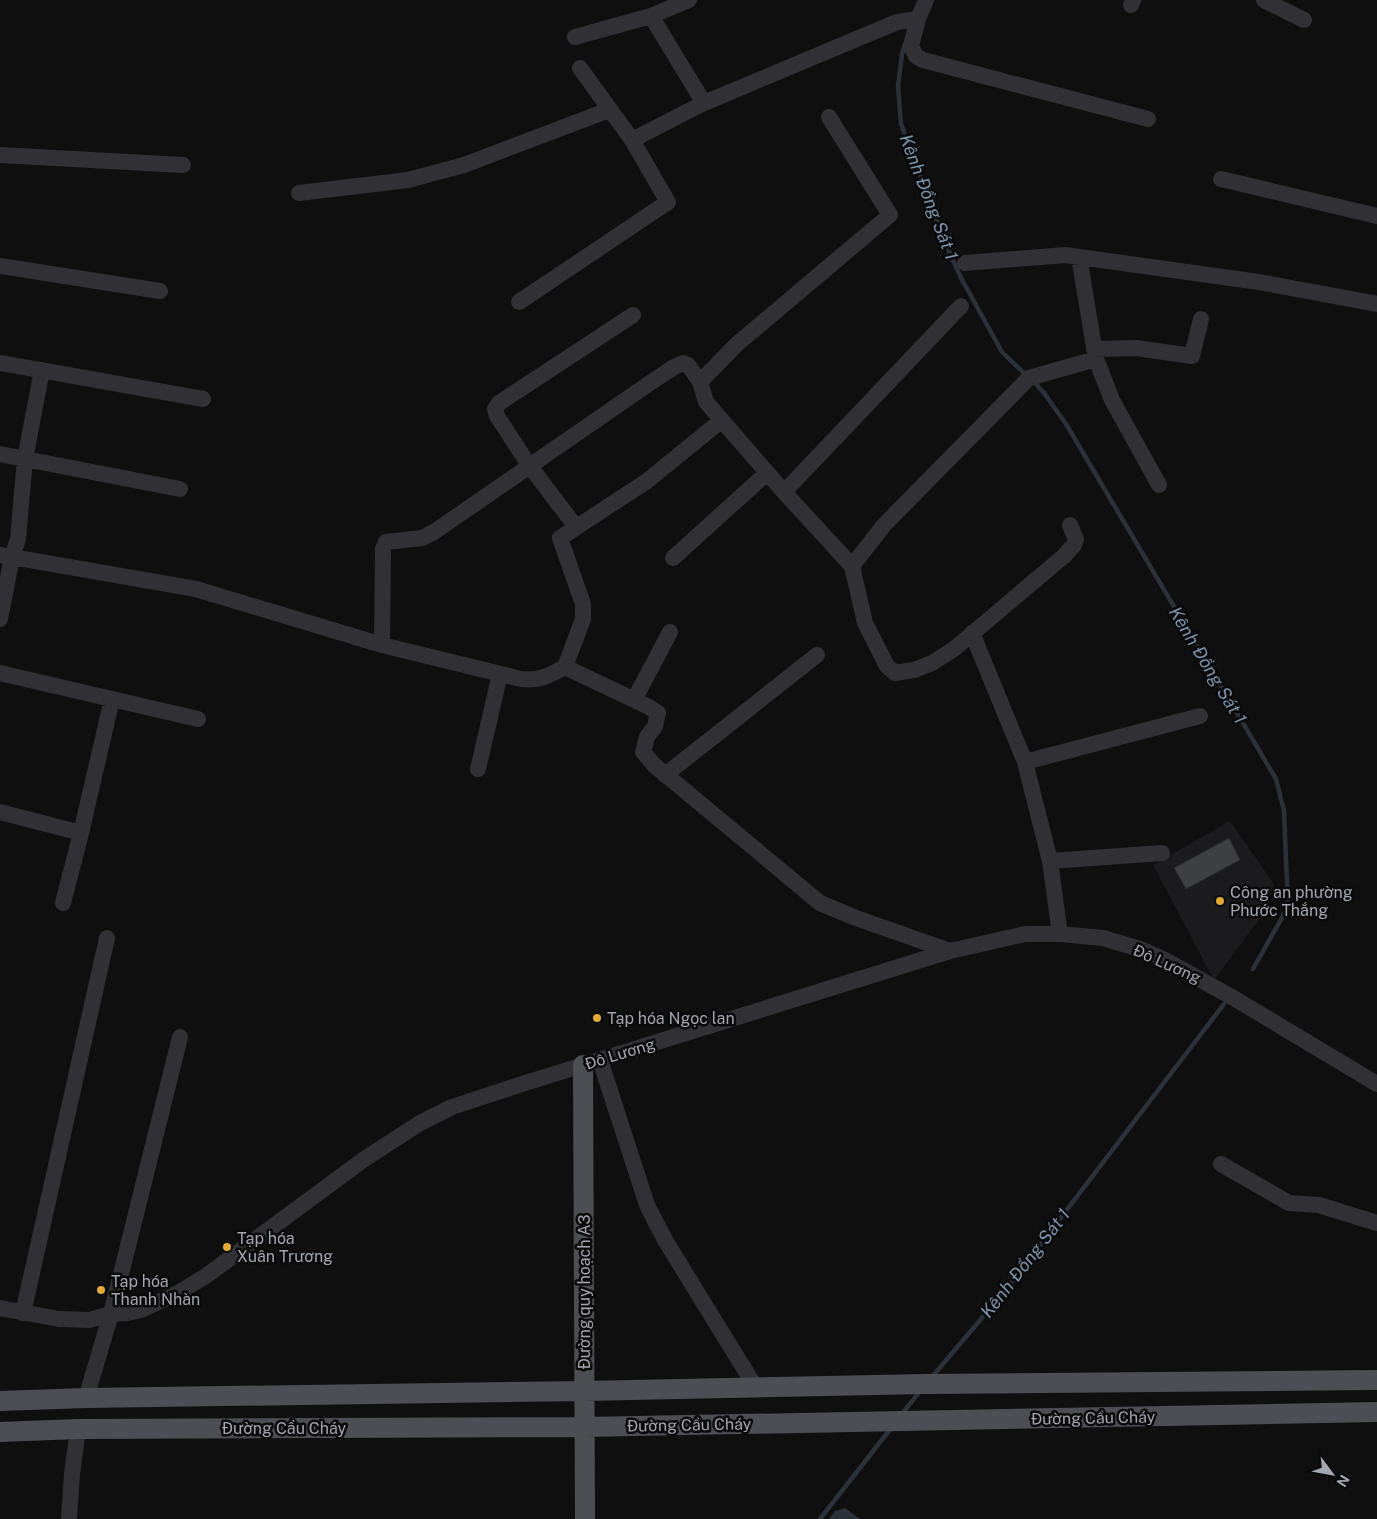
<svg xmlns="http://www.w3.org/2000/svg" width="1377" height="1519" viewBox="0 0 1377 1519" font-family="'Public Sans',sans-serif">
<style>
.built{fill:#1b1b1d}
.water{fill:#2a3138}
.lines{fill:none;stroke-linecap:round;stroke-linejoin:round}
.stream{stroke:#2a3138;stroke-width:4.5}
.building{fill:#3e3f43;stroke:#29292c}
.minor{stroke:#313135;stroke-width:16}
.major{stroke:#4d4e54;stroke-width:20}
.poi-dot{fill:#e2aa35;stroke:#0a0a0b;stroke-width:2}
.labels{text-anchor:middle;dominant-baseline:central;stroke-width:5;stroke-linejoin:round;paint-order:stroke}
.poi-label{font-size:16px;fill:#a1a6b0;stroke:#0a0a0b;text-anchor:start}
.street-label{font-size:16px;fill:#a1a6b0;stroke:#0a0a0b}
.water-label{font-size:18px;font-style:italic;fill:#7a93aa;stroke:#0a0a0b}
</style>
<rect width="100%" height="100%" fill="#0f0f10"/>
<path class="built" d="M1230 821 1274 884 1260 918 1214 980 1153 865Z"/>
<path class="water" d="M845 1508 860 1519H829L835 1511Z"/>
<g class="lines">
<path class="stream" d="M905 44 902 54 898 86 901 124 947 247 961 278 1002 352 1026 375
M1034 382 1044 393 1066 424 1276 779 1284 811 1288 907 1253 969
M931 1378 1004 1292 1224 1004
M901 1415 921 1390
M820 1519 892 1427"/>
</g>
<path class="building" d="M1229 838 1240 860 1186 889 1174 868Z"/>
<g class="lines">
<path class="minor" d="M926 0 918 19 911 46 916 56 923 60 1148 119
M1264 0 1304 20
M1131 5 1133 0
M651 16 704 103
M575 37 651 16 689 0
M632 140 704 103 897 22 918 19
M0 155 183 165
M1221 179 1377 216
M299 193 408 180 464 165 609 110
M1079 257 1096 359 1112 400 1159 485
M965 263 1065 255 1259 282 1377 304
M0 266 160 291
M519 302 668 202 632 140 580 68
M1094 349 1136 348 1192 356 1201 319
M0 363 203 399
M700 382 737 344 890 215 829 117
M0 454 180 489
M784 492 961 306
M576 527 529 465 497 416 495 409 499 403 633 315
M0 555 196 589 382 645 521 679C540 681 548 676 565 667L649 707 658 713 655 726 647 737 643 752 654 765 820 903 856 918 950 951
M673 558 767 473
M852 566 884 525 1029 378 1096 359
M0 619 12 557 18 539 25 459 42 370
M972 633 1025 762 1050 861 1060 934
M382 645 383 549 386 542 422 538 434 532 650 383 674 367 683 363 688 365 700 382 706 402 784 492 852 566 865 623 887 666 895 673 914 670 932 663 954 649 1064 556 1074 545 1076 539 1070 525
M565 667 583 619V604L560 538 647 481 722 420
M0 673 198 719
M634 700 670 632
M1025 762 1200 716
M478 769 500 674
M665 775 817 655
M0 812 81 833 63 903
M81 833 112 699
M1050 861 1162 853
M600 1060 647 1205 665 1240 756 1388
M1221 1164 1289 1203 1319 1205 1377 1223
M0 1308 59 1319 89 1320 111 1314 128 1313 141 1310 178 1293 206 1276 363 1160 420 1123 452 1107 522 1084 950 951 1025 934H1060L1103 938 1143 950 1165 960 1237 1000 1377 1084
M23 1313 107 938
M86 1398 111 1314 180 1037
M69 1519 72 1474 78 1429"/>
<path class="major" d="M583 1065 585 1519
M0 1401 86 1398 584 1391 926 1384 1377 1380
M0 1432 78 1429 585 1427 1377 1412"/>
</g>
<g class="poi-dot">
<circle cx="1220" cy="901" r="5"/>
<circle cx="597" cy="1018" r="5"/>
<circle cx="227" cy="1247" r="5"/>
<circle cx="101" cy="1290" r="5"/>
</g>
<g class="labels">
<g class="poi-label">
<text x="1230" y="892">Công an phường<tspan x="1230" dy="18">Phước Thắng</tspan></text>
<text x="607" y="1018">Tạp hóa Ngọc lan</text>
<text x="237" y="1238">Tạp hóa<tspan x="237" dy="18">Xuân Trương</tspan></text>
<text x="111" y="1281">Tạp hóa<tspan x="111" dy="18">Thanh Nhàn</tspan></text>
</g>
<g class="street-label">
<text transform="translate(1167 964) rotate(24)">Đô Lương</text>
<text transform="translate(620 1054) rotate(-17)">Đô Lương</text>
<text transform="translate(584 1292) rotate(-90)">Đường quy hoạch A3</text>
<text transform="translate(1093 1418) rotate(-1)">Đường Cầu Cháy</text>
<text transform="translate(689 1425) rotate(-1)">Đường Cầu Cháy</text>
<text x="284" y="1428">Đường Cầu Cháy</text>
</g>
<g class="water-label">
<text transform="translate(929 197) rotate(69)">Kênh Đồng Sát 1</text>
<text transform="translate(1208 665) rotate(59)">Kênh Đồng Sát 1</text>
<text transform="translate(1025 1263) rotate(-52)">Kênh Đồng Sát 1</text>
</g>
</g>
<g transform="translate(1332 1474) rotate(122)" stroke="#0a0a0b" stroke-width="4" paint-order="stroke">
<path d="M0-4L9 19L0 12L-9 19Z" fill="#a1a6b0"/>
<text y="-8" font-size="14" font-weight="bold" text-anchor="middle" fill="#a1a6b0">N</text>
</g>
</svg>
